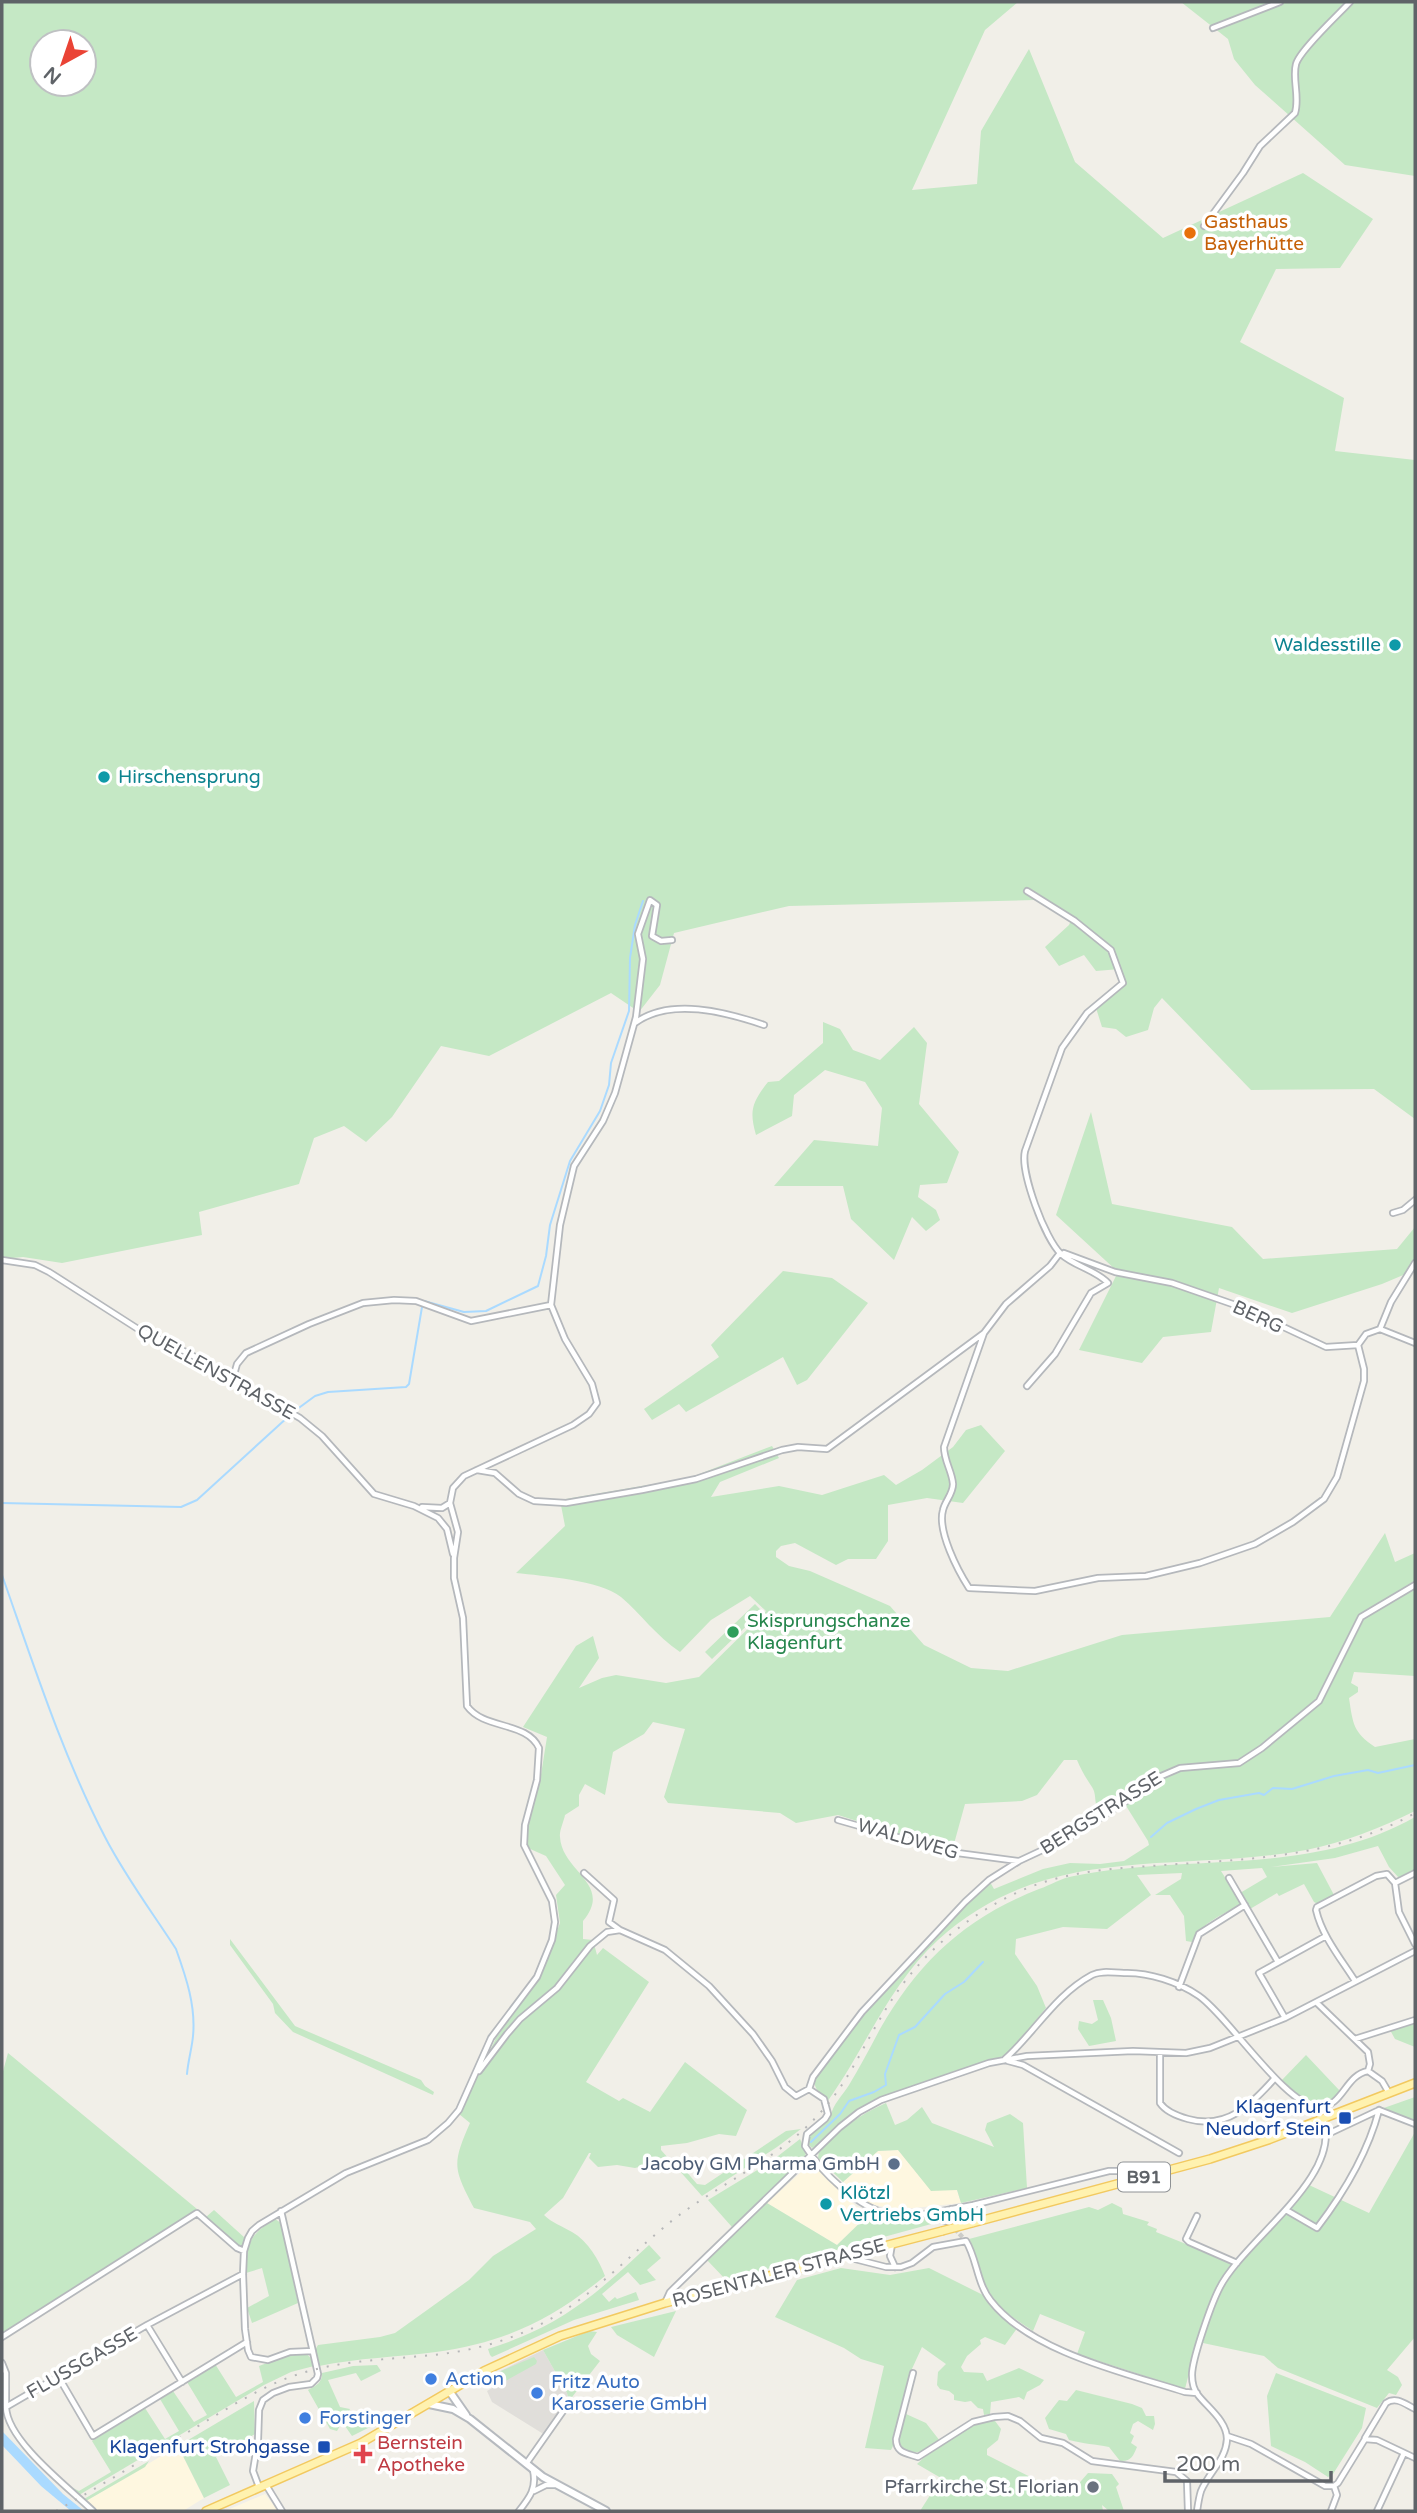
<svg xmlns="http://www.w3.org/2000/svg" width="1417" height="2513" viewBox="0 0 1417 2513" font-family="'Varela Round',sans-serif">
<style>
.commercial{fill:#fef7e0}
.industrial{fill:#e0deda}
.green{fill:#c5e8c5;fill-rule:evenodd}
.water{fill:#aadaff}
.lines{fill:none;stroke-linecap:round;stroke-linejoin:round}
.stream{stroke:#aadaff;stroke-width:2}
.street-tunnel{stroke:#ccccc8;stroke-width:4.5;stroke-dasharray:4.5 2;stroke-linecap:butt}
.street-casing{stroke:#b5b8bc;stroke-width:8}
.secondary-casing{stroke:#b6babf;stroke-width:10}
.primary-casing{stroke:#f2c960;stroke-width:10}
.street{stroke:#fff;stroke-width:4.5}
.secondary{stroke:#fff;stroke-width:6}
.primary{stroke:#fff2af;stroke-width:7}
.rail{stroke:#b6b7b8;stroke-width:2;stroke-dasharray:2 9;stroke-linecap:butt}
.primary-bridge-casing{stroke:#f2c960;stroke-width:10;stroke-linecap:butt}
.primary-bridge{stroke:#fff2af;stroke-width:7}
.food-dot{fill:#e8710a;stroke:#fff;stroke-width:2.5}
.culture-dot{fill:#0f9aa8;stroke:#fff;stroke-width:2.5}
.leisure-dot{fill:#2e9e5b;stroke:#fff;stroke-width:2.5}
.transit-dot{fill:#1a4fb4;stroke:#fff;stroke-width:2.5}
.service-dot{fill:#5c6f8a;stroke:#fff;stroke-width:2.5}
.shop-dot{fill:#3f7fe0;stroke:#fff;stroke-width:2.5}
.health-dot{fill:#e0444e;stroke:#fff;stroke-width:2.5}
.worship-dot{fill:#6b7280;stroke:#fff;stroke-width:2.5}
.labels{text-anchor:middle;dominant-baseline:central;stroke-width:7;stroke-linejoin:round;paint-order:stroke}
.shield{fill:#fff;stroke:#8f9295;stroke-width:2}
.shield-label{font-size:18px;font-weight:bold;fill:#5f6368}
.food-label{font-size:19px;fill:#c56008;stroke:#fff;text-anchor:start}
.culture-label{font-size:19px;fill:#0d838f;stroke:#fff;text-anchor:start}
.street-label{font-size:19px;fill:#5f6368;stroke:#fff}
.leisure-label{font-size:19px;fill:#27864d;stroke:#fff;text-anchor:start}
.transit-label{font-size:19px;fill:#164399;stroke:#fff;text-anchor:end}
.service-label{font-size:19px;fill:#4e5e75;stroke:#fff;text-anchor:end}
.shop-label{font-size:19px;fill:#366cbe;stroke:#fff;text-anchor:start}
.health-label{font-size:19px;fill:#be3a42;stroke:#fff;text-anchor:start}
.worship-label{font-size:19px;fill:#5b616d;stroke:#fff;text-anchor:end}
</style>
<rect width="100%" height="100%" fill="#f1efe8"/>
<path class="commercial" d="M898 2150 931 2190H957L961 2203 895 2210 868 2203 843 2182 878 2151Z
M809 2165H814L856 2206 869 2214 837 2245 767 2203Z
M178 2446 204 2498 183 2511H97L86 2501Z
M265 2494 278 2511H226L232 2508Z"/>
<path class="industrial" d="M543 2350 567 2393 569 2401 545 2435 492 2402 487 2391 499 2384 494 2374Z"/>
<path class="green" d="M2 2H1018L985 30 912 190 977 184 981 131 1029 49 1075 162 1163 238 1303 173 1373 219 1340 268 1276 269 1240 342 1344 398 1335 451 1415 460V1119L1374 1089 1251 1090 1162 998 1154 1008 1148 1030 1126 1037 1116 1029 1102 1027 1096 1008 1124 985 1120 969 1096 971 1084 955 1059 966 1045 947 1069 925 1073 916 1047 903 1034 900 789 906 674 933 660 985 639 1012 611 993 489 1056 441 1046 392 1117 366 1142 344 1126 314 1138 299 1184 199 1212 202 1235 62 1263 23 1257 2 1259ZM42 42H84V84H42Z
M1181 2H1415V176L1345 165 1255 85 1234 59 1228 39Z
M823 1022 840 1029 853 1050 880 1060 914 1027 927 1043 919 1104 959 1152 947 1183 920 1185 918 1197 936 1210 940 1220 926 1231 912 1217 894 1260 851 1219 843 1186H774L814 1140 878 1146 882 1108 865 1082 825 1070 794 1095 792 1116 756 1135C749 1111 752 1102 768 1082L779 1081 823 1043Z
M1091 1112 1112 1204 1232 1227 1263 1259 1397 1249 1415 1227V1270L1382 1284 1292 1313 1219 1288 1211 1332 1163 1337 1142 1363 1079 1350 1118 1272 1056 1215Z
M783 1271 832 1278 868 1303 807 1380 797 1385 783 1357 686 1412 679 1404 652 1420 644 1409 719 1357 711 1345Z
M981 1425 1005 1451 963 1503 927 1498 888 1505V1541L876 1559H848L836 1565 795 1543 781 1546 776 1551V1557L789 1566 810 1571 890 1606 924 1645 971 1668 1008 1671 1122 1635 1330 1617 1385 1533 1395 1562 1415 1553V1676L1354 1672 1351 1683 1358 1687V1692L1349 1698C1353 1724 1353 1732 1375 1747L1415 1739V1811C1380 1828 1345 1842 1306 1850 1174 1874 1047 1841 938 1940 888 1986 866 2048 827 2102 820 2093 812 2088 815 2076L862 2014 966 1904 990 1882 994 1889 1043 1869 1070 1863 1100 1864 1124 1861 1149 1845 1148 1841 1123 1801 1102 1815C1092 1804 1098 1797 1092 1787 1086 1778 1081 1770 1077 1760H1064L1037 1795 1022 1801 965 1804 952 1851 838 1815 796 1823 780 1813 668 1803 664 1797 685 1729 653 1722 644 1734 613 1752 605 1795 585 1784 579 1795V1806L565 1815C564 1821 559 1831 560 1837 562 1872 614 1884 583 1921V1939L593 1940 597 1955 603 1948 649 1982 586 2082 619 2101 623 2098 650 2112 685 2062 747 2110 736 2136 719 2134 687 2143 661 2146V2150L669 2159 664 2166 654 2163 635 2168 617 2165 598 2167 589 2158 591 2153H589L563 2198 544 2215C552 2223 562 2226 572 2232 588 2241 599 2260 605 2276 551 2320 506 2342 436 2352 397 2357 358 2358 319 2366L315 2350 318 2345 380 2337 395 2333 469 2280 493 2256 536 2229 530 2222 474 2208C453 2168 452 2164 470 2123L459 2114 496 2038 539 1979 560 1923 556 1895 565 1885 546 1856 528 1848 527 1828 540 1781 547 1737 523 1727 576 1646 593 1636 599 1658 579 1688 602 1678 616 1675 666 1683 699 1677 766 1611 750 1596 711 1620 680 1652C655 1635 642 1615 621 1597 600 1580 543 1576 516 1573L565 1526 560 1500 689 1478 772 1446 779 1458 720 1482 711 1497 779 1486 822 1495 884 1475 896 1485 922 1470 953 1447 966 1430Z
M755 1604 762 1611 712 1659 705 1652Z
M1415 1817V1870L1399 1878 1389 1867 1378 1846 1335 1858 1271 1867 1317 1863 1334 1895 1318 1904 1314 1902 1304 1884 1279 1896 1277 1893 1250 1909 1240 1893 1267 1877 1262 1868 1221 1871 1240 1901V1905C1222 1915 1201 1923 1192 1942L1186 1941 1184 1916 1170 1895H1155L1181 1879 1182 1873 1137 1875 1151 1895 1107 1929 1063 1927 1016 1939 1015 1954 1037 1986 1046 2008C1036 2019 1019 2045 1008 2053 997 2061 970 2066 957 2071 902 2089 857 2104 816 2146L812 2148 807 2143 808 2137 831 2116C832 2105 843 2095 849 2085 860 2067 870 2048 880 2029 919 1961 965 1918 1039 1889 1051 1885 1061 1878 1074 1876 1188 1853 1310 1877 1415 1817Z
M230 1939 295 2026 421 2080 425 2086 434 2092 433 2095 293 2032 275 2013 273 2004 230 1945Z
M1093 2000H1103L1111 2018 1116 2041 1089 2046 1078 2029 1079 2021 1092 2024 1098 2020Z
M1415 2022V2047L1395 2039 1390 2030Z
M8 2053 197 2209 2 2334V2075Z
M1306 2055 1340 2091C1319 2120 1302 2098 1281 2081Z
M1415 2097V2122L1381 2109Z
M886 2103 895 2125 907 2120 922 2107 932 2123 994 2147 985 2130 987 2123 1010 2114 1023 2123 1027 2188 961 2203 957 2190 931 2191 898 2150 878 2151 843 2182 818 2158 819 2151C840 2130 858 2115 886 2103Z
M801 2129 777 2147 702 2196 677 2168 685 2170 697 2184 705 2185 786 2131Z
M1415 2132V2337L1387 2370 1398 2377 1402 2385 1396 2395 1389 2393 1377 2408 1278 2368 1264 2356 1203 2343C1208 2326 1212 2307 1220 2291 1241 2250 1282 2221 1309 2185L1369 2213Z
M800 2139 806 2153 805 2157 732 2227 708 2200 769 2163Z
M767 2203 837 2245 871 2212 888 2217 926 2218 935 2223 726 2280 707 2260Z
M1112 2203 1122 2208 1123 2214 1149 2222 1147 2225 1157 2229 1156 2232 1226 2260 1232 2265C1207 2303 1196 2346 1185 2389L1077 2354 1085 2332 1040 2314 1033 2331C1019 2321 1000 2311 991 2295 980 2278 979 2257 969 2239L1089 2207 1098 2210Z
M214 2210 245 2238 243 2245 239 2246 206 2217Z
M275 2219 281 2223 298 2303 252 2323 247 2308 269 2296 262 2268 246 2273C247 2243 249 2235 275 2219Z
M649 2245 661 2258 647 2270 656 2280 640 2285 628 2272 602 2294 609 2302 615 2297 617 2299 636 2292 639 2300 574 2320 492 2357 490 2355 488 2349C561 2326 594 2296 649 2245Z
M841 2268 890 2275 929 2268 985 2296 998 2311 1018 2327 1005 2345 985 2337 980 2340 981 2344 967 2356 961 2367 964 2372 983 2373 987 2381 1019 2368 1044 2380 1040 2385 1027 2392 1024 2400 1019 2397 991 2402 990 2414 984 2415 983 2409 978 2408 971 2401 965 2402 954 2400V2395L949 2391 940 2389 937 2385 938 2372 946 2364 922 2347 911 2371 893 2446 891 2450 865 2448 884 2366 861 2359 844 2348 775 2317 797 2280Z
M676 2311 654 2357 617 2335 611 2327Z
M589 2331 597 2332 588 2346 591 2354 600 2361 569 2401 567 2393 543 2350Z
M293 2353C306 2353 310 2353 314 2366L291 2372 264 2385 79 2495 71 2487 79 2491 111 2472 92 2441 145 2408 165 2439 179 2431 160 2399 173 2391 194 2422 207 2415 187 2382 215 2364 236 2397 263 2382 259 2366Z
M534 2357 537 2361 536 2364 500 2384 494 2374Z
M377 2365 381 2371 361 2381 356 2373 328 2380 340 2407 350 2409 337 2431 330 2429 308 2390C317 2385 322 2383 322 2373L353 2366Z
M1276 2373 1366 2408 1362 2428 1333 2474 1328 2477 1305 2462 1271 2446 1267 2396Z
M1076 2390 1132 2404 1142 2408 1146 2416H1154L1155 2424 1153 2430 1138 2421 1133 2424 1130 2433 1134 2436 1131 2443 1137 2447C1133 2456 1131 2462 1120 2461L1109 2447C1095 2444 1084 2444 1069 2440L1066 2434 1049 2429 1045 2418 1059 2400 1067 2401Z
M254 2401 255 2434 216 2457 230 2485 204 2498 178 2446Z
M361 2410 370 2415 376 2424 352 2436 345 2426 355 2413Z
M906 2414 926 2423 940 2441C925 2451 914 2458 898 2446V2439Z
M986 2421H995L1001 2429 998 2440 987 2449V2455L1068 2496 1088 2473 1112 2474 1119 2484 1116 2487 1124 2511H1109L1102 2505 1103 2511H920L941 2478 917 2464C934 2448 964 2428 986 2421Z
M149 2461 145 2467 86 2501 84 2499Z"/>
<path class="water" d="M2 2431 63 2494 84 2511H71L41 2486 2 2445Z"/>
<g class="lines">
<path class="stream" d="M424 1301 464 1312 486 1311 538 1286 546 1256 550 1225 570 1161 600 1111 609 1085 611 1063 629 1011 630 958 635 925 643 901
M296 1410 315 1396 328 1392 406 1387 409 1384 422 1307
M2 1503 181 1507 197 1500 289 1416
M2 1575C33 1663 62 1754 105 1837 125 1876 152 1912 176 1949 186 1977 196 2006 193 2036 192 2048 188 2061 187 2074
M1151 1837 1167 1823 1196 1809 1219 1800 1259 1793 1264 1795 1273 1788 1292 1789 1334 1776 1368 1770 1378 1773 1415 1765
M811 2142 840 2114 849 2101 874 2092 886 2085 885 2074 899 2035 915 2027 945 1994 964 1982 983 1962"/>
<path class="street-tunnel" d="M955 2229 966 2241"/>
<defs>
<path id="street" d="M1213 28 1280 2
M1204 226 1243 173 1260 146 1295 113C1300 97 1292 79 1296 64 1300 50 1339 14 1350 2
M1027 891 1075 921 1111 950 1123 983 1087 1013 1062 1048 1025 1151C1020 1172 1045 1239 1061 1254 1074 1266 1096 1270 1108 1283L1091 1293 1055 1354 1027 1386
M635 1023C670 997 726 1012 764 1025
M1393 1213 1403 1210 1415 1200
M1064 1253 1115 1272 1172 1283 1241 1307 1326 1347 1358 1345
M2 1260 35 1265 49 1272 138 1329 188 1353 300 1418 322 1436 374 1494 414 1506 438 1518 447 1529 453 1554
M1380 1329 1415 1343
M984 1333 944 1447C944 1461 952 1471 953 1484 953 1494 945 1501 943 1510 937 1531 958 1571 969 1588L1035 1591 1098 1578 1146 1576 1200 1563 1255 1544 1293 1522 1324 1499 1337 1477 1364 1381V1369L1358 1345
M1358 1345 1366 1334 1380 1329 1391 1302 1415 1263
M233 1378 237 1364 246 1353 309 1324 363 1303 394 1300 416 1301 471 1321 551 1305
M477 1470 495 1473 519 1494 534 1501 566 1503 642 1490 696 1479 782 1450 798 1447 827 1449 984 1333 1006 1304 1050 1266 1060 1253
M422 1507 442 1508 450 1503
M838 1820 950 1852 1018 1861
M584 1873 614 1900 609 1922 620 1930
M1229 1878 1278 1962
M1395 1883 1415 1873
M1355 1981C1341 1959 1322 1936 1316 1910L1317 1907 1376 1876 1387 1874 1395 1883 1399 1912 1415 1944
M1179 1987 1199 1934 1245 1905
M1317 2003 1368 2052 1370 2064 1368 2071
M1285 2018 1259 1973 1326 1936
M1355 2039 1415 2020
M1160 2053V2103C1166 2112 1177 2116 1188 2119 1227 2130 1251 2105 1275 2078
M1005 2059C1035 2032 1055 1995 1092 1975 1102 1970 1114 1973 1124 1973 1148 1972 1179 1982 1199 1996 1228 2016 1287 2108 1319 2107 1343 2107 1345 2075 1368 2071
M1008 2061 1023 2065 1179 2153
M479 2071 507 2034 520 2019 557 1988 590 1946 607 1932 620 1930 665 1950 709 1986 753 2034 772 2061 785 2087 796 2096 809 2089 824 2099 828 2114 825 2119 807 2134 805 2146C821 2172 858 2208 889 2214 900 2216 911 2214 922 2214 930 2214 939 2219 948 2222L951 2209
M1368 2071 1382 2081 1389 2093
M809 2089 813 2077 862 2012 965 1902 989 1880 1019 1861 1066 1839 1095 1821 1134 1796 1152 1780 1180 1768 1239 1763 1262 1748 1319 1701 1361 1617 1415 1585
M1379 2110 1415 2124
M1328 2134 1379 2110
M1286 2210 1317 2228C1343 2194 1368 2152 1379 2110
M927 2214 973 2205 1109 2171H1138
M1197 2216 1186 2239 1189 2242 1237 2263
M892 2244 890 2256 895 2267
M847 2257 886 2267H901L912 2263 933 2247 966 2241C977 2259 977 2284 991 2301 1031 2352 1125 2373 1185 2392L1197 2393
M665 2303 670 2292 840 2127 859 2112 881 2100 989 2063 1027 2056 1133 2051 1186 2053 1210 2048 1285 2018 1415 1951
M147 2325 182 2382
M2 2337 197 2213 237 2248 244 2251
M313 2351 290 2352 268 2360 251 2357 248 2350 245 2329 243 2274 244 2251 248 2238 252 2231 259 2225 346 2173 428 2140 448 2123 459 2110 491 2038 537 1977 552 1940 555 1922 552 1901 524 1845 525 1825 537 1780 539 1748C527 1721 484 1730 467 1706L463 1618 454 1578V1558L458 1532 450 1503 453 1488 464 1476 573 1425 589 1414 597 1403 592 1384 565 1339 551 1305 560 1225 574 1166 603 1121 615 1093 636 1017 643 959 638 934 650 900 657 905 652 936 661 941 672 940
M2 2363 6 2373V2406
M913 2373 896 2439C896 2453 906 2453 918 2457L973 2422 994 2417 1008 2416 1020 2421 1041 2438 1063 2443 1092 2461 1176 2472 1187 2481 1188 2511
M58 2376 93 2436 247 2342
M1227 2436 1251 2444 1325 2486H1334
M1365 2438 1386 2403C1396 2396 1405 2404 1415 2409
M526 2464 566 2407
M266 2485 282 2511
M1334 2486 1338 2483 1365 2439 1377 2440 1415 2458
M259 2487 253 2471 258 2440 259 2410 263 2400 273 2393 289 2387 311 2384 317 2378 318 2374 281 2211
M534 2491 546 2485H555
M93 2511C69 2488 7 2441 6 2407L147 2325 243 2274
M519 2511C530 2497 537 2488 533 2470
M1197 2511C1198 2504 1199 2497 1201 2491 1209 2472 1226 2460 1227 2439 1227 2421 1208 2408 1198 2395 1194 2390 1192 2382 1192 2375 1192 2359 1211 2305 1219 2289 1242 2241 1344 2177 1323 2119
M1331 2511 1337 2495 1334 2486
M1377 2511 1404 2453"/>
<path id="secondary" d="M450 2392 466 2415
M429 2404 453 2409 470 2419 543 2477 606 2511"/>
<path id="primary" d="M972 2223 1210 2159 1268 2140 1415 2083
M206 2511 361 2443 484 2371 560 2336 665 2303 942 2231"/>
</defs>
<use href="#street" class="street-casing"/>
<use href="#secondary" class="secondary-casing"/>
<use href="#primary" class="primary-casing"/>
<use href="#street" class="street"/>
<use href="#secondary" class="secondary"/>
<use href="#primary" class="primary"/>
<path class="rail" d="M56 2511C102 2485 148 2457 193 2429 227 2409 261 2386 299 2374 348 2358 399 2360 449 2353 491 2347 533 2332 568 2308 608 2281 640 2245 678 2216 725 2181 781 2157 820 2113 846 2085 861 2051 880 2019 911 1964 955 1923 1012 1895 1056 1873 1103 1869 1151 1866 1242 1859 1334 1859 1415 1813"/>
<defs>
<path id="primary-bridge" d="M942 2231 972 2223"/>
</defs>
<use href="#primary-bridge" class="primary-bridge-casing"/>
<use href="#primary-bridge" class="primary-bridge"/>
</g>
<circle class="food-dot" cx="1190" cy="233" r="7"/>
<g class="culture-dot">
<circle cx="1395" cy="645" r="7"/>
<circle cx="104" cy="777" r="7"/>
<circle cx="826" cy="2204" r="7"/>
</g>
<circle class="leisure-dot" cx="733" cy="1632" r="7"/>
<g class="transit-dot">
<rect x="1338" y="2111" width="14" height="14" rx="3.5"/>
<rect x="317" y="2440" width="14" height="14" rx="3.5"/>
</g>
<circle class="service-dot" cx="894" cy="2164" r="7"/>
<g class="shop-dot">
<circle cx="431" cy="2379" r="7"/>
<circle cx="537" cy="2393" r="7"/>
<circle cx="305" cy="2418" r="7"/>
</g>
<path class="health-dot" d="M359.5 2443.5h7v7h7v7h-7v7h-7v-7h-7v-7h7z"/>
<circle class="worship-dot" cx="1093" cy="2487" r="7"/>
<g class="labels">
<rect class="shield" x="1118" y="2162.5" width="52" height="29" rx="5"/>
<g class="shield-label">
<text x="1144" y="2177">B91</text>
</g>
<g class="food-label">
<text x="1204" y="222">Gasthaus<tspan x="1204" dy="22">Bayerhütte</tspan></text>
</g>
<g class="culture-label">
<text x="1381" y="645" text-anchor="end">Waldesstille</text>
<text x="118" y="777">Hirschensprung</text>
<text x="840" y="2193">Klötzl<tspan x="840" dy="22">Vertriebs GmbH</tspan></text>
</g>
<g class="street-label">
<text transform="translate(1258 1317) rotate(25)">BERG</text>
<text transform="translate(216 1372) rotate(29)">QUELLENSTRASSE</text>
<text transform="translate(1101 1813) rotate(-32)">BERGSTRASSE</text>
<text transform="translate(908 1839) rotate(16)">WALDWEG</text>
<text transform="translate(779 2273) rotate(-15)">ROSENTALER STRASSE</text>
<text transform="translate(82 2363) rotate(-30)">FLUSSGASSE</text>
</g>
<g class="leisure-label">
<text x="747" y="1621">Skisprungschanze<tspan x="747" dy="22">Klagenfurt</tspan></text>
</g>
<g class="transit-label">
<text x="1331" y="2107">Klagenfurt<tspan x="1331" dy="22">Neudorf Stein</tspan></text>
<text x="310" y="2447">Klagenfurt Strohgasse</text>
</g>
<g class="service-label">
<text x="880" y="2164">Jacoby GM Pharma GmbH</text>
</g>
<g class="shop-label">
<text x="445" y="2379">Action</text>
<text x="551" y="2382">Fritz Auto<tspan x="551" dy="22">Karosserie GmbH</tspan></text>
<text x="319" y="2418">Forstinger</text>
</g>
<g class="health-label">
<text x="377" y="2443">Bernstein<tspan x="377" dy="22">Apotheke</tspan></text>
</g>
<g class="worship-label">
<text x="1079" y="2487">Pfarrkirche St. Florian</text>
</g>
</g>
<rect width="1417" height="2513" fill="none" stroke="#5f6368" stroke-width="7"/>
<g transform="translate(63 63) rotate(220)"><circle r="33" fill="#ffffff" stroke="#bfc1c3" stroke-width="2"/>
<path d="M0-5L12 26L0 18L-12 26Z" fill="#ea4335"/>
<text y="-10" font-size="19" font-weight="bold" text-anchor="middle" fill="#5f6368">N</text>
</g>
<path d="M1165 2471v10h166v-10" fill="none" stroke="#5f6368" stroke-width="3.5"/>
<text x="1176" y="2471" font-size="21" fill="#5f6368" stroke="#ffffff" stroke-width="5" paint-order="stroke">200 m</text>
</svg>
